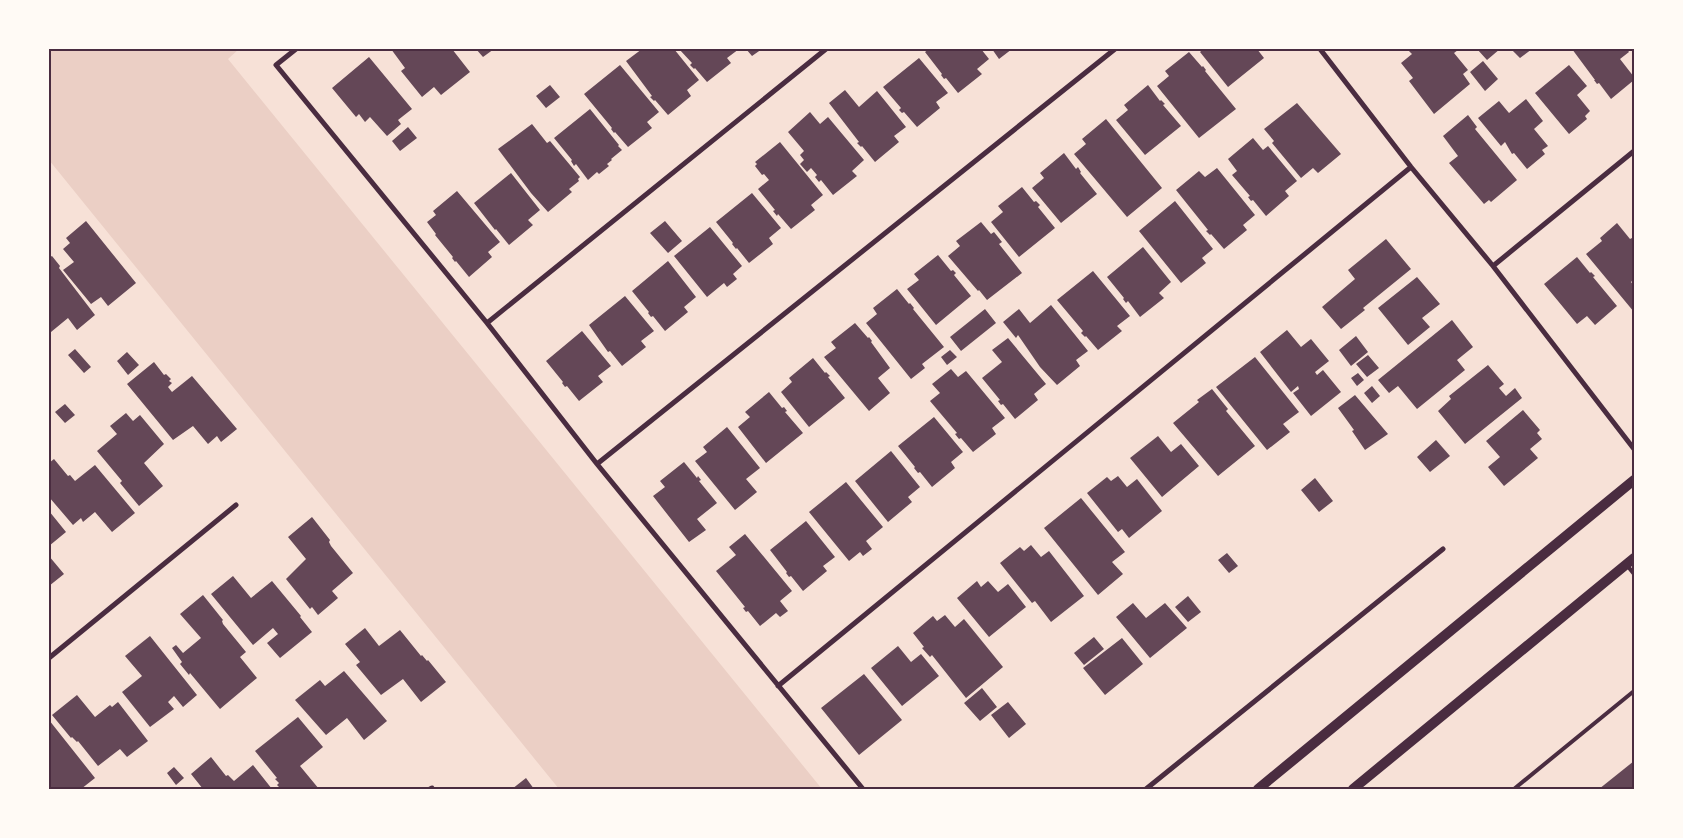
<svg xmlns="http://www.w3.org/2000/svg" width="1683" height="838" viewBox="0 0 1683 838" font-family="Helvetica,sans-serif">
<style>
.green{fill:#ebcfc5}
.building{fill:#644757}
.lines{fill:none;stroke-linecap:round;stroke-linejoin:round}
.service{stroke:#4a2c40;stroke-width:4}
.minor{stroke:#4a2c40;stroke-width:5}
.secondary{stroke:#4a2c40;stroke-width:10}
.neatline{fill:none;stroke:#4a2c40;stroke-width:2}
</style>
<rect width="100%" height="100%" fill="#f7e1d7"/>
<path class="green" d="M49 49H239L228 59 822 789H559L49 160Z"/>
<path class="building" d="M391 49H452L470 72 441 95 434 87 422 97 401 71 405 68Z
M476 49H494L483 57Z
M642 49H674L699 80 687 90 691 96 668 115 655 100 654 101 650 97 652 96 626 61Z
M679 49H739L727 58 731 63 707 82 695 68 694 69 690 65 692 63Z
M746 49H762L752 56Z
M929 49H981L989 59 977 69 982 74 958 93 946 78 944 79 941 75 942 74 925 52Z
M992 49H1012L999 59Z
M1203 49H1257L1264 58 1228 87 1200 52Z
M1407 49H1457L1458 50 1454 53 1468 70 1463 74 1470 84 1434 114 1409 81 1413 78 1401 63 1412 54Z
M1477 49H1500L1487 60Z
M1511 49H1532L1520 58Z
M1572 49H1627L1629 52 1620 59 1634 77V80L1611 99 1599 83 1597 84 1594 80H1595Z
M1189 52 1202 67 1203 66 1206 70 1205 71 1236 109 1199 138 1157 86 1169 76 1165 71Z
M369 57 412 109 398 120 401 124 387 136 370 117 365 122 359 114 356 117 332 88Z
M919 58 948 93 936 102 940 108 917 127 904 112 902 113 899 110 901 108 883 87Z
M1483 61 1498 79 1485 91 1470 72Z
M620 65 659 112 647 122 652 128 628 147 615 132 614 133 611 129 612 128 584 94Z
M1569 65 1587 86 1577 95 1590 111 1585 116 1587 119 1569 134 1535 93Z
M550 85 560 97 546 108 536 96Z
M1148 85 1160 101 1161 100 1165 104 1163 105 1181 126 1145 155 1116 120 1128 110 1124 105Z
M845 90 859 107 877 91 906 127 894 136 899 142 875 162 862 146 861 147 857 143 859 142 829 103Z
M1526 99 1543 121 1534 129 1548 146 1542 150 1545 154 1527 169 1514 153 1512 154 1505 142 1501 146 1478 118 1499 101 1509 113Z
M1297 103 1341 154 1318 173 1313 168 1301 178 1272 143 1274 141 1264 129Z
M590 109 619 145 618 146 622 150 611 159 612 160 607 164 609 166 599 174 597 172 588 180 576 164 574 166 571 161 572 160 554 138Z
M810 112 820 124 828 117 864 160 852 171 857 176 833 195 821 180 819 182 815 177 817 175 811 168 807 172 800 164 804 160 800 155 804 151 788 132Z
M1468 115 1477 127 1475 129 1517 180 1491 202 1489 200 1484 204 1449 163 1458 156 1443 136Z
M1106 119 1162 188 1127 217 1074 154 1086 144 1082 139Z
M532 124 547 143 550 141 580 177 578 179 579 181 569 189 572 192 548 212 531 193 498 149Z
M408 127 417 138 400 151 392 141Z
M1253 138 1263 150 1268 146 1297 181 1285 191 1289 196 1266 216 1253 200 1251 201 1248 197 1250 196 1232 175 1237 171 1228 159Z
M780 142 823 195 811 205 815 210 791 229 778 214 777 216 773 211 775 210 758 189 769 180 764 174 762 175 755 166 757 164 755 162Z
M1064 153 1076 169 1078 167 1081 172 1080 173 1097 194 1061 223 1032 188 1044 178 1040 173Z
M1217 168 1255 215 1243 225 1247 230 1224 249 1211 234 1210 235 1206 231 1208 230 1176 190 1199 171 1205 177Z
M511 173 540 210 528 220 533 225 509 245 496 229 495 230 474 203Z
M1022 187 1034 202 1036 201 1040 205 1038 207 1055 228 1019 257 991 222 1003 212 998 206Z
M457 191 500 242 488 252 492 257 469 277 456 261 455 262 452 258 453 257 435 235 436 234 427 222 436 215 433 211Z
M752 193 781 228 769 238 773 244 749 263 737 248 736 249 732 244 733 243 716 222Z
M1175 201 1213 249 1202 258 1206 263 1181 283 1139 231Z
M86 221 136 283 108 306 101 297 91 304 63 270 74 262 63 249 70 243 66 238Z
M665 221 682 241 668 253 650 233Z
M981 222 991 234 994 232 1002 242 999 244 1022 273 987 300 979 290 978 291 948 256 960 246 956 241Z
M1617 223 1630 239 1632 238 1634 241V279L1631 282 1634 286V312L1586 254 1602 241 1600 238Z
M710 227 742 266 733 274 737 279 727 287 724 283 707 297 674 256Z
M1386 239 1411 269 1363 308 1365 310 1341 329 1322 307 1355 279 1348 270Z
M1143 247 1171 282 1159 293 1164 298 1140 317 1128 301 1126 303 1123 299 1124 298 1107 277Z
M938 255 951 271 953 270 956 273 954 275 971 296 936 325 907 289 919 280 914 274Z
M49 256 50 257 52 256 60 266 59 268 95 315 77 330 68 318 51 332 49 329Z
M1577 257 1590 273 1591 272 1595 276 1593 277 1617 306 1595 325 1587 316 1577 324 1544 284Z
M668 261 696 297 684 307 688 312 665 331 653 316 651 317 648 313 649 312 632 291Z
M1093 271 1130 316 1117 326 1122 331 1098 350 1086 336 1085 337 1081 333 1083 331 1057 300Z
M1417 277 1440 304 1422 318 1430 327 1408 345 1378 308Z
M897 289 909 304 910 303 914 308 913 309 944 347 922 364 925 368 911 379 866 323 877 314 873 308Z
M625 296 654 331 641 341 646 347 622 366 610 351 608 352 589 325Z
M1051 305 1088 351 1076 360 1080 366 1057 385 1040 367 1018 335 1016 338 1003 322 1019 309 1030 323Z
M985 309 996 323 961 351 950 337Z
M1452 320 1473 347 1457 360 1465 370 1417 409 1398 386 1389 393 1378 380Z
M855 323 868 338 869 337 872 341 871 342 890 368 878 378 890 393 869 411 824 357 836 348 831 342Z
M1287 330 1301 347 1311 339 1329 361 1315 372 1317 375 1323 370 1341 392 1311 416 1293 393 1299 389 1298 386 1291 392 1260 352Z
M582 331 611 366 598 376 603 382 579 401 567 386 565 387 562 383 563 382 546 361Z
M1356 336 1368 352 1351 366 1339 350Z
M1008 338 1046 384 1034 394 1038 400 1015 419 1003 404 1001 405 998 401 1000 400 982 378 1002 362 992 350Z
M75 349 91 367 84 373 68 355Z
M950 350 957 357 947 365 941 357Z
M127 352 139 365 128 375 117 361Z
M1368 355 1379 368 1367 377 1356 364Z
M1255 357 1299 412 1283 424 1290 432 1267 450 1216 387Z
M813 358 825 373 826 372 830 376 828 377 845 398 809 427 781 392 792 382 789 378Z
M154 362 164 375 166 374 171 379 169 381 172 383 168 387 172 392 192 376 237 429 221 442 217 436 208 444 193 426 173 440 127 384Z
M1488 365 1504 384 1499 388 1506 396 1515 388 1522 398 1465 444 1438 411 1451 399 1449 396Z
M951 369 958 377 966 371 1005 418 992 428 996 434 973 452 961 438 959 439 955 434 957 433 930 401 940 393 932 384Z
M1358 373 1364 380 1357 386 1351 378Z
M1372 386 1380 396 1372 403 1364 393Z
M1212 389 1228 409 1226 411 1255 446 1218 476 1173 423 1199 402 1197 400Z
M769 392 782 408 784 407 787 411 785 412 803 433 766 463 738 427 750 417 745 412Z
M1355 395 1388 434 1365 450 1352 431 1354 430 1338 408Z
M65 404 75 415 65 423 55 412Z
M1523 410 1540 430 1537 433 1542 439 1530 449 1538 458 1504 486 1488 467 1500 457 1486 441Z
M126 413 133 421 140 415 164 444 144 463 163 486 139 506 120 483 122 481 97 451 117 434 110 426Z
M934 417 963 452 951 462 955 468 932 487 920 472 918 473 914 468 915 467 898 446Z
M727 427 760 468 746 479 757 492 735 510 695 461 707 452 703 447Z
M1158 436 1171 452 1181 444 1199 466 1162 497 1130 458Z
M1436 440 1450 456 1430 472 1417 457Z
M891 451 920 487 908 497 912 502 888 522 855 481Z
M54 459 68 476 70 475 75 481 95 465 135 513 112 532 95 512 83 522 81 518 73 525 49 497V463Z
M684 462 697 478 698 476 701 480 699 481 717 503 697 519 706 530 689 542 653 496 665 487 660 481Z
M1118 476 1127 487 1137 479 1162 511 1129 538 1122 529 1118 532 1087 493 1107 477 1111 481Z
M1315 478 1333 501 1319 512 1301 490Z
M846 482 883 527 866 541 872 549 863 556 860 552 849 561 809 512Z
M1081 498 1125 552 1112 562 1123 574 1098 595 1044 528Z
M49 511 66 532 49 546Z
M312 517 330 540 329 542 331 546 353 573 332 591 338 598 318 615 312 607 310 609 286 579 306 559 288 537Z
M806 521 835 557 823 566 827 571 803 591 791 576 789 577 786 573 787 572 770 550Z
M745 534 792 591 780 601 788 611 780 617 776 613 760 626 748 611 746 612 743 608 745 607 716 571 736 555 729 547Z
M1031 545 1041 557 1049 551 1084 596 1051 622 1035 601 1032 603 1000 563 1020 547 1024 551Z
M1227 553 1238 566 1229 573 1218 560Z
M49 556 64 574 49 586Z
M233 576 251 598 272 581 301 616 300 617 312 632 280 658 267 643 278 634 273 628 253 645 211 594Z
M977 581 981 587 988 581 998 592 1008 584 1026 607 989 637 957 598Z
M203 595 223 620 222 621 223 624 246 652 240 657 257 678 220 709 190 673 189 675 180 664 182 662 172 648 176 645 183 653 201 638 180 614Z
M1188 596 1201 612 1188 622 1175 607Z
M1133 603 1146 618 1165 603 1187 628 1150 658 1116 617Z
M945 615 955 627 964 619 1003 667 966 698 932 655 930 657 922 648 924 647 913 633 933 616 937 621Z
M365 628 379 646 400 630 421 656 422 655 427 661 428 660 446 682 421 702 403 679 381 695 356 665 360 662 345 644Z
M150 636 197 695 183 707 174 696 168 702 174 709 150 727 122 692 142 676 125 656Z
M1094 637 1104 649 1084 665 1074 653Z
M1122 638 1143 664 1105 695 1083 668Z
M898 646 911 662 921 654 939 676 902 706 871 668Z
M344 671 387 721 364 740 347 718 326 735 295 700 320 680 325 686Z
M864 674 902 720 859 755 821 708Z
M982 688 997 707 980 721 964 703Z
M77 695 95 717 110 705 112 707 118 702 148 741 127 757 120 749 98 766 78 741 77 742 72 737 71 738 52 715Z
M1008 702 1026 724 1009 738 991 715Z
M298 717 323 747 300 766 319 789H281L277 785 279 783 275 779 277 778 255 751Z
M49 720 95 778 81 789H49Z
M211 757 226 776 228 775 234 781 253 765 272 789H203L191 774Z
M1634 761V789H1599Z
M174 767 184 778 176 785 167 773Z
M526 778 534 789H512Z"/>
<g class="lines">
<path class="service" d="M1626 564 1634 574
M1514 789 1634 691"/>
<path class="minor" d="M296 49 276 65 487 323 597 464 863 789
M1320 49 1411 167 1493 266 1634 449
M1493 266 1634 151
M487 323 826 49
M597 464 1115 49
M49 658 236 505
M778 686 1411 167
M430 789 432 788
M1146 789 1443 549"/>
<path class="secondary" d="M1258 789 1634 480
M1353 789 1634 558"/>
</g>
<rect width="1683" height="838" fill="none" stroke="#fffaf5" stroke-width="100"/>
<rect x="50" y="50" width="1583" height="738" class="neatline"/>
</svg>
